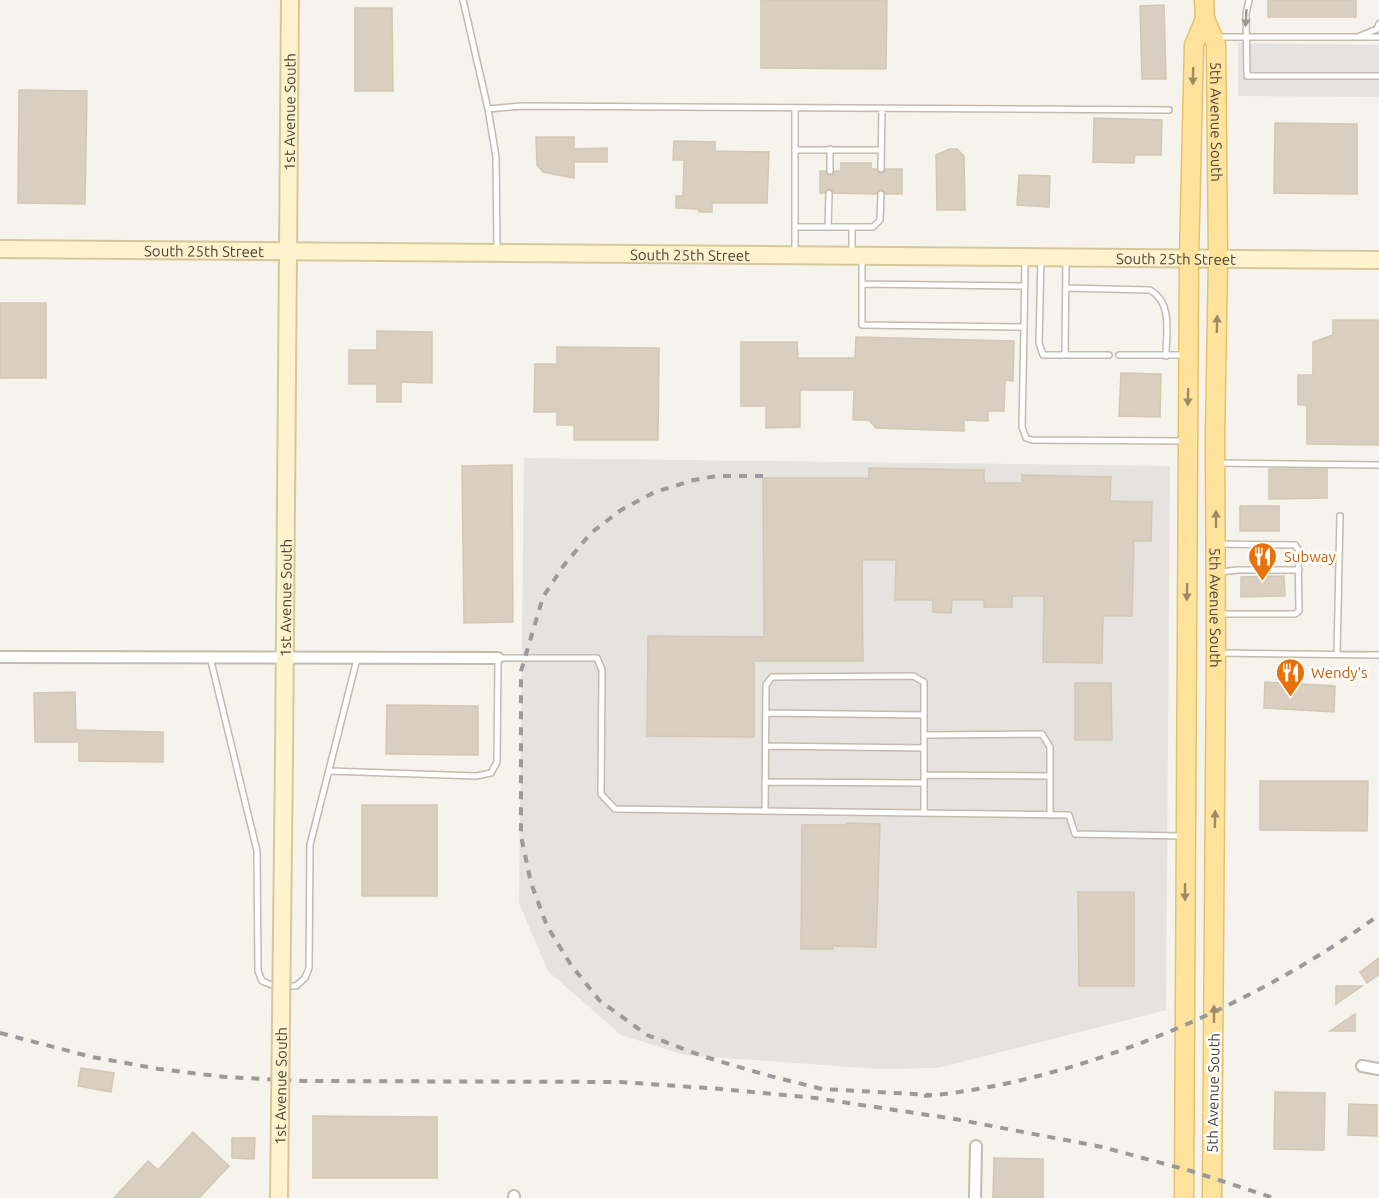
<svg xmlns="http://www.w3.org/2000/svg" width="1379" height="1198" viewBox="0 0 1379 1198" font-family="Ubuntu,sans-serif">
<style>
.industrial{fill:#e6e2dd}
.parking{fill:#e5e3e0}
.building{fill:#d8cfc1;stroke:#d3c7b4;stroke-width:1.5}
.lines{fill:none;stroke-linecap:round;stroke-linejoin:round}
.lane-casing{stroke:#c2bbae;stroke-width:8}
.street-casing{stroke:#c2bbae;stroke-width:14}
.secondary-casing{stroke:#d6c79b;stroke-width:20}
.primary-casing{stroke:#e6c16a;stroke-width:21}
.lane{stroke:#fff;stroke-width:5}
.street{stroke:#fff;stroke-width:10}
.secondary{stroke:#fff3cd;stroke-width:16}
.primary{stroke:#ffe39c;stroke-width:18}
.rail{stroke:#9a9a9a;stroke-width:4;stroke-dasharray:8 8;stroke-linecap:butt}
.secondary-bridge-casing{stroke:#d6c79b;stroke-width:20;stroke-linecap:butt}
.secondary-bridge{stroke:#fff3cd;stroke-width:16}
.oneway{fill:#9c9892}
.oneway2{fill:#9c8c66}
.labels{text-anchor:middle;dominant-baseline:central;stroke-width:5;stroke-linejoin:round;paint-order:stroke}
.street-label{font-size:15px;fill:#4b4439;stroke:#fff}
.food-label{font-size:15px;fill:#c56008;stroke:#fff;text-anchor:start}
</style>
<rect width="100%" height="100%" fill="#f6f3ec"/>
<path class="industrial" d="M524 458 1170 466 1166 1010 938 1068 878 1069 685 1055 621 1035 548 971 519 903Z"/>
<path class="parking" d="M1238 43 1379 45V97L1238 96Z"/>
<path class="building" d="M761 0H887L886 69 761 68Z
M1268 0H1356V17H1268Z
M1164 5 1166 79H1142L1140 6Z
M355 8H392L393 91H355Z
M19 90 87 91 85 204 18 203Z
M1094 118 1162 120 1161 155H1135L1134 163 1093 162Z
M1275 123 1357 124V194L1274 193Z
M536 137H574V149L607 148V162H574V178L543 172 537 165Z
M674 141 715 142V151L769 152 767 203H712V212H699V209L676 208V196H683L684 160H673Z
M950 149H957L964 156 965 210H937L936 155Z
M841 163H871V169H876L880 174 884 173 886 169H902V194H886L881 189 876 194 834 193 832 189 829 188 824 193H820V171H825L827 175H832L835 171H841Z
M1019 175 1050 176 1049 207 1017 205Z
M0 303H46V378H0Z
M1333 320H1379V445L1307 444V405H1298V375H1313V342L1333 335Z
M377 331 432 332V383L401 382V402H377V384H349V350H377Z
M856 337 1014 341 1013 381 1005 380 1004 411H988V421L964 420V431L876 428 869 420H853L854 390H800V427L766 428V406H741V342H797L798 358H855Z
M557 347 659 348 658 440H574V425H557V412H534L535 364H557Z
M1121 373 1161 374 1160 417 1119 416Z
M512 465 513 622 464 623 462 466Z
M869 468 984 470V483H1022V475L1111 477 1110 501 1152 502 1151 541H1134L1132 616H1103L1102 663 1043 662 1044 596H1012V607H984V600H952L951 613 933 612V600H895L896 560H862L863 661H754V737L647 736 648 636 764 637 763 478H863L869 479Z
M1269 469H1327V498L1269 499Z
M1240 506H1279V531H1240Z
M1284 576 1285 596 1241 597V577Z
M1265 682 1335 686 1334 712 1264 708Z
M1075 683H1111L1112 740H1075Z
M75 692 76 730 163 732V762L79 761V742H35L34 693Z
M387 705 478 706V755L386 754Z
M1260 781H1368L1367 831 1260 830Z
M362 805H437V896H362Z
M846 823 880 824 876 947 833 946V949H801L802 825H846Z
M1078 892H1134V986H1079Z
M1379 958V974L1367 983 1360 972Z
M1336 986H1362L1336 1004Z
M1355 1014V1031H1330Z
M81 1068 114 1073 111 1092 78 1086Z
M1275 1092 1325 1093 1324 1150 1274 1149Z
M1349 1104 1377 1105V1136L1348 1135Z
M313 1116 437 1117V1178H313Z
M193 1132 229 1166 199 1198H114L148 1161 158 1170Z
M232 1138H255L254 1159 232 1158Z
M994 1158 1043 1159V1198H993Z"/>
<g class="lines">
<defs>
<path id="lane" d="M463 0 488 109 496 157 497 250
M1249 0 1246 14 1247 76H1379
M1360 36 1377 29 1379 24
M1218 37H1379
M488 109 521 106 1169 110
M795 150H881
M881 169 882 108
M830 171V149
M795 227H873L880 220 881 194
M828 227 829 193
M795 253V108
M852 253V227
M1041 258 1039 343 1043 355H1109
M862 259V325L1024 327 1025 258
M862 284 1025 286
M1066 288 1150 290C1173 303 1166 332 1166 356
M1024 327 1022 427 1026 438 1032 440 1186 441
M1065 355 1066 261
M1119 355H1186
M1217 463 1379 465
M1217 544 1295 545 1298 549 1299 611 1295 614H1218
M1220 572 1238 570H1299
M1218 653 1379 655
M1337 654 1340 516
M210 657 257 851 258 971 262 981 272 985 296 986 305 978 309 968 310 845 357 659
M766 713 924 715
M924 735 1042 734 1050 747V815
M766 746 924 748
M329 771 476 776 491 773 497 762 498 658H597L602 670 601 794 615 809 1069 815 1075 834 1182 836
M924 775 1050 776
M766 782 924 783
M765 811 766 685 772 677 913 676 924 682V813"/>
<path id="street" d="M0 657 498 658
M1362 1066 1379 1069
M514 1196V1198
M975 1198 976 1146"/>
<g id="secondary">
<path id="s1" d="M0 249 1379 260"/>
<path id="s2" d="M284 756 290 0"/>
</g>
<g id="primary">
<path id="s3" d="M1204 0 1205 19 1216 44 1218 258 1215 437 1216 653 1212 1198"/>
<path d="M1184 1198 1189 258 1194 45 1205 19"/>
</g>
</defs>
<use href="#lane" class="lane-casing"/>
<use href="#street" class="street-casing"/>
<use href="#secondary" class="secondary-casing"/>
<use href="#primary" class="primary-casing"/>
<use href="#lane" class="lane"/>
<use href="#street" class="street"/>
<use href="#secondary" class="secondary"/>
<use href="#primary" class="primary"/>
<path class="rail" d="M763 476H716L694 480 655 492 621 510 591 533 564 565 543 597 521 671V836L531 883 547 926 571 965 599 1000 647 1035 702 1056 766 1075 822 1089 932 1095
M0 1033 92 1057 159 1069 225 1077 304 1081 620 1082 721 1089 815 1098 955 1119 1102 1147 1191 1171 1274 1198
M924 1096C1077 1083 1256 1005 1379 915"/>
<defs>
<g id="secondary-bridge">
<path id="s4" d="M279 1198 284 756"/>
</g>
</defs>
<use href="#secondary-bridge" class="secondary-bridge-casing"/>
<use href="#secondary-bridge" class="secondary-bridge"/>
</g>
<defs><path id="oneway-solid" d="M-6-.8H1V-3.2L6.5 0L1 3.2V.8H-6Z" transform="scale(1.5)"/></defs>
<use class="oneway" href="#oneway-solid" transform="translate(1246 18) rotate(93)"/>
<g class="oneway2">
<use href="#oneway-solid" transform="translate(1193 76) rotate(91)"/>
<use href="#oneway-solid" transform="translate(1217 324) rotate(-89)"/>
<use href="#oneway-solid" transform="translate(1188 397) rotate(91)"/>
<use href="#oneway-solid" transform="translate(1216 519) rotate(-90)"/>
<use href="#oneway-solid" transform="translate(1187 592) rotate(91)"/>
<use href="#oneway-solid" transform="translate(1215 819) rotate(-89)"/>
<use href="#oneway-solid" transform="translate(1185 892) rotate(90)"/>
<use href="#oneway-solid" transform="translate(1214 1014) rotate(-90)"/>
</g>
<defs>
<symbol id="restaurant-pin" viewBox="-11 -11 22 30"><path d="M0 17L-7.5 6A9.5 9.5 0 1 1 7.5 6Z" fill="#e8710a" stroke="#fff"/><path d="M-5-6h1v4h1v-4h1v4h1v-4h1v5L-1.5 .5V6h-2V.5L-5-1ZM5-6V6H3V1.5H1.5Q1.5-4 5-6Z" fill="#fff"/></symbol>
</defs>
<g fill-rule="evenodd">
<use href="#restaurant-pin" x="1246" y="540" width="33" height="45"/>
<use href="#restaurant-pin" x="1274" y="656" width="33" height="45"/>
</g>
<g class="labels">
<g class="street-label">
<text stroke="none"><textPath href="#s2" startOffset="644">1st Avenue South</textPath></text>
<text stroke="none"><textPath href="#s3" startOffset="124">5th Avenue South</textPath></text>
<text stroke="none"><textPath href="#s1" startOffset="204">South 25th Street</textPath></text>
<text stroke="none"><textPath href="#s1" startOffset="690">South 25th Street</textPath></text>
<text stroke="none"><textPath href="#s1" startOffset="1176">South 25th Street</textPath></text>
<text stroke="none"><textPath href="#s2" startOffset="158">1st Avenue South</textPath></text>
<text stroke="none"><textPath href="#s3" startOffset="610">5th Avenue South</textPath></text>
<text stroke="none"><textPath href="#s4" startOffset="112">1st Avenue South</textPath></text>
<text transform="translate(1213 1093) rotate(-89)">5th Avenue South</text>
</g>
<g class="food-label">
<text x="1284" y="556">Subway</text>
<text x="1311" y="672">Wendy's</text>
</g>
</g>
</svg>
